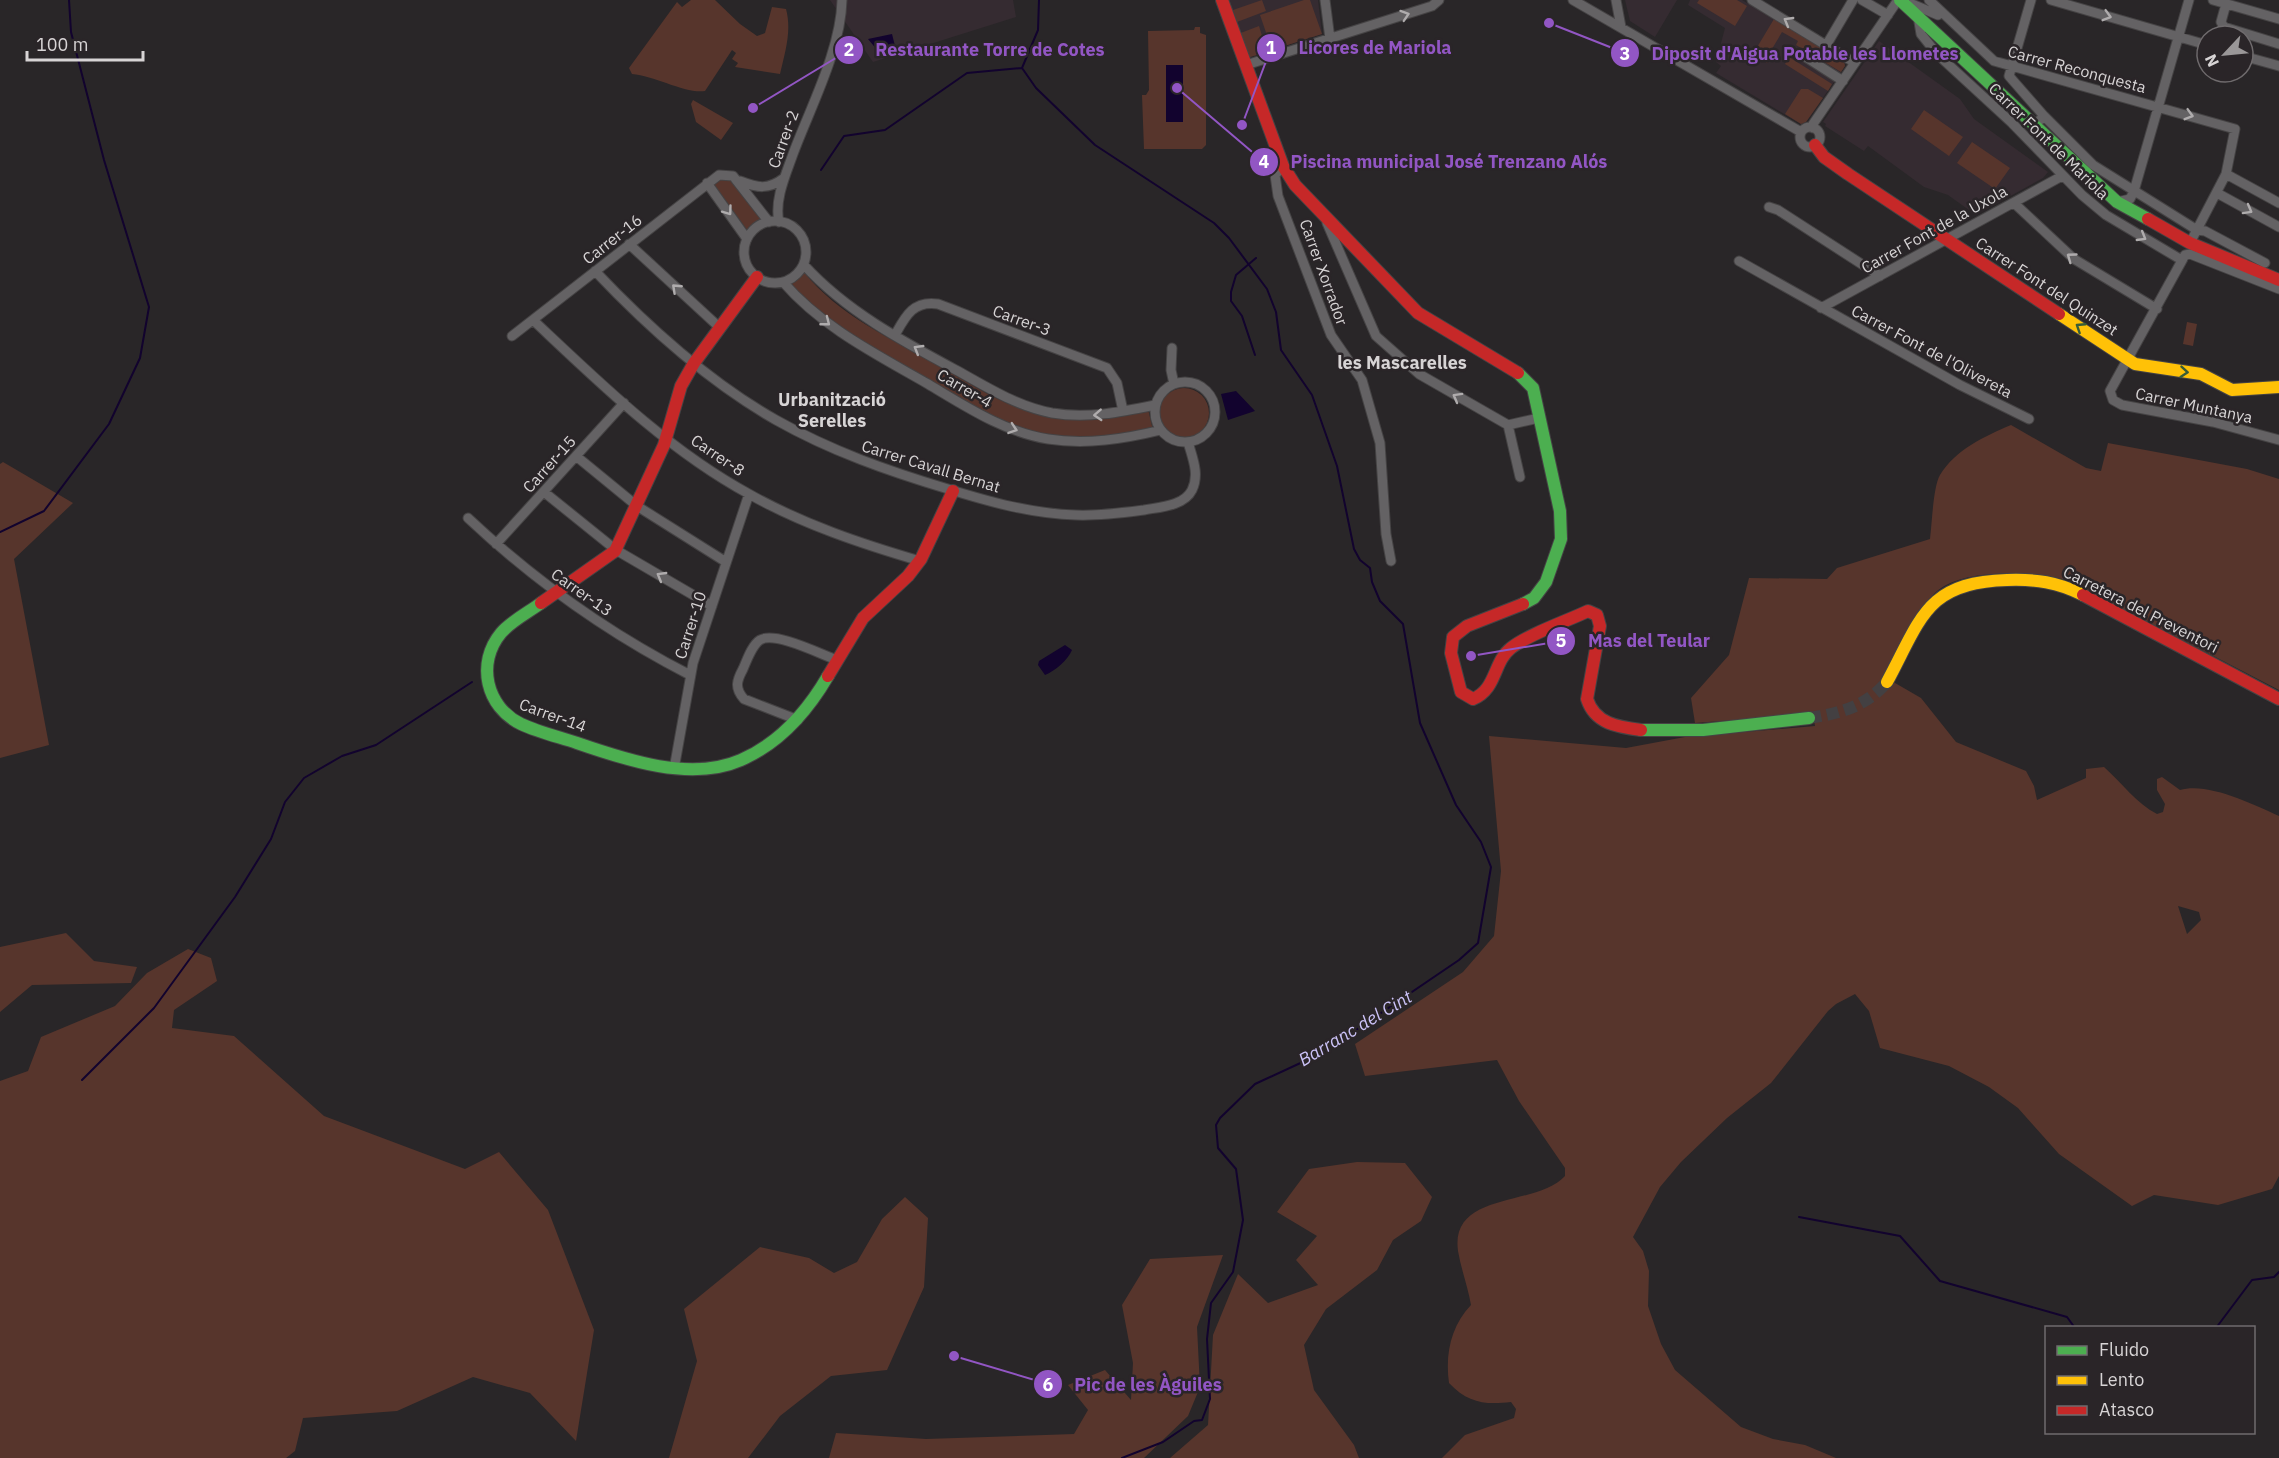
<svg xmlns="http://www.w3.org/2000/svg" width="2279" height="1458" viewBox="0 0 2279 1458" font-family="'IBM Plex Sans',sans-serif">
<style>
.built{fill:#352b31}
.green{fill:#57352c;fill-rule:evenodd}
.water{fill:#12032e}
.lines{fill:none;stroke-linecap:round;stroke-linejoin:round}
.stream{stroke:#12032e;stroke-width:2}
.secondary-tunnel{stroke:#434042;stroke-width:12;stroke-dasharray:12 6;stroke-linecap:butt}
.street-casing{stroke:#454344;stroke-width:11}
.fast-casing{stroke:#454344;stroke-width:14}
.slow-casing{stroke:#454344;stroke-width:14}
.jam-casing{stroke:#454344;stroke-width:14}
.street{stroke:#646264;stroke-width:9}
.fast{stroke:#4caf50;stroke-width:12}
.slow{stroke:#ffc107;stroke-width:12}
.jam{stroke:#c62828;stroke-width:12}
.oneway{stroke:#afacad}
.oneway2{stroke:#385c38}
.labels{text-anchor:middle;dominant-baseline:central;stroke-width:5;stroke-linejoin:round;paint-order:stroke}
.street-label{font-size:16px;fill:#d7d4d5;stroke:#2a2528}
.neighbourhood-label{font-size:18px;font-weight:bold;fill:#d7d4d5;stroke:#2a2528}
.water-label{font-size:18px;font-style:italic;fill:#ccc3f8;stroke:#2a2528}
.leader{fill:none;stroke:#9256c4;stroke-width:2}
.callout-dot{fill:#9256c4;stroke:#2a2528;stroke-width:2}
.mark-label{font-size:18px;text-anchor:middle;font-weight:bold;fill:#fff}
.callout-label{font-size:18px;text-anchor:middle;font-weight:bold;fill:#9256c4;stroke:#2a2528;stroke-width:5;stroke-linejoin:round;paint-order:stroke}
</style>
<rect width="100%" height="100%" fill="#292628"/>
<path class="built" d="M830 0H1013L1016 17 873 62Z
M1226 0H1318L1322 34 1247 58Z
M1625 0H1677L1655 37 1630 21Z
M1690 0H1742L1844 61 1845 66 1841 72 1806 122 1801 124 1716 73 1721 66 1716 62 1725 28 1688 5Z
M1879 41 1960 99 1974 119 2048 172 2043 178 1976 215 1948 195 1924 187 1868 146 1864 151 1825 126 1826 124 1823 122Z"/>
<path class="green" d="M691 0H715L740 24 757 36 765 33 772 7 786 9C792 31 785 52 780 74L735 67 738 63 732 59 736 53 732 50 705 91C686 94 655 76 632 74L629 68 677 2 682 7Z
M1262 0 1266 11 1237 22 1233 10Z
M1304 0H1310L1322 34 1272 50 1260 15Z
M1699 0H1737L1747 6 1735 26 1697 3Z
M1774 19 1844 61 1845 66 1841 72 1796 45 1798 41 1782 32 1769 54 1771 56 1767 63 1753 54Z
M1259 26 1267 52 1247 58 1238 34Z
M1195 27H1200V33L1206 35V145L1202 149H1144L1142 95H1146L1149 90 1148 31 1194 30Z
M1789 57 1832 84 1828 91 1785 64Z
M1801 89H1808L1823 98 1806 122 1801 124 1785 114Z
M693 100 733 123 721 140 696 122 691 104Z
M1924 110 1963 137 1949 156 1911 129Z
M1972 142 2010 168 1995 189 1957 163Z
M732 178 762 219 747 230 713 183 717 180Z
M804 272C837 314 890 338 935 364 972 384 1009 411 1052 416 1076 419 1122 411 1148 409L1153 430C1118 434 1083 442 1048 435 1005 427 968 406 931 384 880 355 831 325 789 285Z
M2187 322 2197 324 2193 346 2183 344Z
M1159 413a25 25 0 1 1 50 0a25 25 0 1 1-50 0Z
M2011 425 2086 468 2101 471 2108 443 2247 469 2279 479V690L2067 580C2034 572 1966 567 1937 591 1916 609 1898 652 1883 676L1921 698 1956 742 2026 771 2034 786 2037 800 2086 778V769L2104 767C2121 782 2137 804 2157 814L2163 812 2165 804 2157 790V779L2162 777 2180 790C2208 782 2252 804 2279 816V1176L2272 1189 2218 1205 2154 1195 2132 1206 2059 1154 2018 1108 1989 1087 1949 1066 1880 1048 1869 1011 1855 994 1836 1004 1828 1011 1771 1083 1727 1118 1681 1162 1660 1187 1633 1237 1643 1251 1649 1271 1648 1306 1661 1344 1675 1370 1741 1427 1773 1439 1805 1445 1836 1458H1442L1465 1435 1514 1418 1516 1409 1511 1402C1485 1405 1468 1403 1449 1383 1445 1354 1451 1326 1471 1305 1468 1287 1461 1269 1458 1251 1450 1191 1537 1207 1565 1176V1168L1519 1101 1497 1060 1365 1076 1355 1044 1463 972 1494 936 1501 871 1489 736 1626 748 1685 737 1815 726 1813 714 1695 723 1691 698 1729 655 1749 578 1827 579 1837 568 1930 539C1932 524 1933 487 1940 475 1955 450 1985 436 2011 425ZM2178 906 2199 912 2201 920 2187 934Z
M3 462 73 503 14 559 49 745 0 758V464Z
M66 933 94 961 137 967 131 983 32 985 0 1012V947Z
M188 949 211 958 217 981 174 1010 172 1028 234 1036 324 1116 465 1169 499 1152 548 1210 594 1330 576 1441 530 1393 473 1377 397 1411 303 1418 295 1451 286 1458H0V1081L28 1071 41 1037 115 1006 147 973Z
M1357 1162 1405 1163 1432 1197 1421 1221 1393 1240 1377 1270 1326 1309 1304 1345 1314 1390 1354 1445 1359 1458H1170L1208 1425 1213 1335 1238 1274 1268 1303 1318 1285 1296 1260 1317 1236 1277 1212 1309 1169Z
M905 1197 928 1218 924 1287 887 1370 831 1376 780 1416 748 1458H669L697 1361 684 1309 760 1247 809 1258 834 1273 857 1262 882 1219Z
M1223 1255 1197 1327 1200 1387 1188 1416 1144 1458H829L836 1433 926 1439 1074 1434 1088 1410 1068 1385 1105 1370 1131 1400 1133 1363 1122 1305 1150 1259Z"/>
<path class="water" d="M892 34 897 54 878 51 868 39Z
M1166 65H1183V122H1166Z
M1236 391 1255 411 1228 420 1221 394Z
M1065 645 1072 650C1068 660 1055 671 1045 675L1038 665 1039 661Z"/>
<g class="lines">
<path class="stream" d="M1022 68 1036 88 1095 145 1214 223 1229 238 1267 289 1276 312 1281 350 1312 395 1337 466 1354 549 1360 560 1370 568 1372 582 1380 601 1403 624 1420 723 1456 805 1481 842 1491 867 1478 943 1459 960 1322 1053 1255 1084 1220 1118 1216 1125 1218 1148 1236 1169 1243 1220 1233 1272 1211 1303 1207 1339 1210 1399 1202 1420 1194 1421 1163 1442 1122 1458
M1022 68 1038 30 1039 0
M821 170 844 136 885 130 967 73 1022 68
M1255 355 1242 316 1231 301V292L1236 275 1256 258
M0 532 44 511 109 424 140 358 149 307 104 160 71 32 69 0
M82 1080 154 1008 235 897 271 839 285 802 304 778 342 756 376 745 472 682
M1799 1217 1900 1236 1940 1281 2067 1317 2075 1328
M2216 1328 2252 1280 2274 1277 2279 1272"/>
<path class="secondary-tunnel" d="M1809 718C1841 713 1865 707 1887 682"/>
<defs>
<path id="street" d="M1325 0 1330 39
M1573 0 1801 132
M1616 0 1621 27
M1752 0 1855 63
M1862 0 1888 15
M1929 0 1994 61 2235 129 2226 174 2190 243
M2031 0 2009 76 2044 116 2040 120
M2051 0 2207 45
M2213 0 2279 19
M2226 4 2221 22 2224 27 2279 44
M1907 7 1912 4 1938 15
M1918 16 1921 34 1937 54 2012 123 2082 195 2106 215 2180 259
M1827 44 1853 0
M1801 54 1843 81
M2243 56 2279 66
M1246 65 1432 6 1439 0
M2044 116 2093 165 2197 230 2205 231 2265 263
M1800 137a10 10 0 1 1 20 0a10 10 0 1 1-20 0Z
M1813 128V124L1898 0
M1283 166 1275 175 1278 196 1331 335 1362 380 1380 443 1386 534 1391 561
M2226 174 2279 203
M740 181C758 188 768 190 784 178
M707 183 747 239
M2217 193 2279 227
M2117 202 2130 199 2134 191 2189 0
M2014 203 2074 259 2157 309
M1769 207 1778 210 1880 276
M744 252a31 31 0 1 1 62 0a31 31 0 1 1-62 0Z
M779 222C774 200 786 174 793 154 810 108 841 50 842 0
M1327 223 1376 336 1419 374 1508 425 1520 477
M629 244 719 327
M1739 261 1960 385 2029 419
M804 265C846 311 902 341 956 370 987 387 1016 406 1052 413 1087 419 1121 412 1155 405
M595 271C648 327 709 382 776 420 831 451 888 471 948 489 990 502 1033 514 1076 515 1099 516 1121 513 1144 510 1160 507 1184 506 1192 490 1200 474 1192 457 1188 442
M783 282C823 328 876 354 928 384 965 406 1004 432 1048 439 1086 445 1124 439 1161 430
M2279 289 2190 254 2185 255 2110 391 2113 400 2122 405 2213 422 2279 440
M1821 308 2062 176
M533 320C600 383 668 450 749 494 802 524 862 544 920 561
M895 335C905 317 913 300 938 304L1107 368 1117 383 1123 411
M512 336 719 175 733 176 769 222
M1172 348 1171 370 1174 384
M1155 412a30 30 0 1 1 60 0a30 30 0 1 1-60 0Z
M1508 425 1539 418
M576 456 637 506 726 562
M544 492 616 550 712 606
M468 518C535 581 608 633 690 675
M496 544 624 403
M798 720 744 699C734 688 737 680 743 669 747 660 752 645 760 640 775 631 820 654 837 660
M674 769 693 663 749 494"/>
<path id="fast" d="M1900 0 2117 202 2148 219
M1518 373 1533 388 1560 511 1561 539 1546 582 1534 598 1523 604
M541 603C529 612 511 621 501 633 476 663 486 707 521 724 538 732 559 737 577 743 626 760 691 782 741 760 780 743 807 712 828 676
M1641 730H1703L1809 718"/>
<path id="slow" d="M2059 314 2135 364 2201 374 2232 390 2279 387
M1887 682C1921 619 1926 582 2007 580 2035 579 2058 582 2083 595"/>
<path id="jam" d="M1222 0 1283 166 1295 185 1418 313 1518 373
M1815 145 1824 157 1848 174 2059 314
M2148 219 2190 243 2279 280
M2083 595 2279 699
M541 603 615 551 664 445 681 386 694 363 757 277
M1523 604 1467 626 1453 637 1451 653 1461 692 1473 699C1497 689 1493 662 1511 648 1529 634 1567 621 1588 611L1597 615 1600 626 1587 699C1595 724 1618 727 1641 730
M828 676 863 618 908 576 921 559 953 491"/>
</defs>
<use href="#street" class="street-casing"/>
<use href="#fast" class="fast-casing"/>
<use href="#slow" class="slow-casing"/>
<use href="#jam" class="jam-casing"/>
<use href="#street" class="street"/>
<use href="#fast" class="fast"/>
<use href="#slow" class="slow"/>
<use href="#jam" class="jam"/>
</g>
<defs><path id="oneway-chevron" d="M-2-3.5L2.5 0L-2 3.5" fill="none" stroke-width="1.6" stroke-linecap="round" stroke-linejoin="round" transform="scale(1.5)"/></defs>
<g class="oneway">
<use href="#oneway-chevron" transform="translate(1405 15) rotate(-18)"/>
<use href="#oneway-chevron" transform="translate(2107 16) rotate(16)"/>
<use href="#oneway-chevron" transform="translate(1788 21) rotate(-150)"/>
<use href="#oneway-chevron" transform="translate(2189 115) rotate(16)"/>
<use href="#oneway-chevron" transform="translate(2248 210) rotate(29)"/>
<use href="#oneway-chevron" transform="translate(728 211) rotate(54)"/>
<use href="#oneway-chevron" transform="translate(2142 237) rotate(31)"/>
<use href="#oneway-chevron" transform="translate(2071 257) rotate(-144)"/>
<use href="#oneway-chevron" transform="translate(676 288) rotate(-137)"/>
<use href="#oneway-chevron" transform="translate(826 322) rotate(38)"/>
<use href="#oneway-chevron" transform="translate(918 349) rotate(-149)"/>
<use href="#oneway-chevron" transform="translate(1457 397) rotate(-151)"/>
<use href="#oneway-chevron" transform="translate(1098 415) rotate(177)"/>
<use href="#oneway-chevron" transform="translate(1013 429) rotate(19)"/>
<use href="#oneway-chevron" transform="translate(661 576) rotate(-150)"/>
</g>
<g class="oneway2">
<use href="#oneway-chevron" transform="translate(2080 327) rotate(-147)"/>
<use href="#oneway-chevron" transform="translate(2184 372) rotate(5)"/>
</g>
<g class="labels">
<g class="street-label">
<text transform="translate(2077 69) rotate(15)">Carrer Reconquesta</text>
<text transform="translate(783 139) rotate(-70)">Carrer-2</text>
<text transform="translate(2049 141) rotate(44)">Carrer Font de Mariola</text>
<text transform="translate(1934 229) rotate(-29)">Carrer Font de la Uxola</text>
<text transform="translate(612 239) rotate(-38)">Carrer-16</text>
<text transform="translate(1324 272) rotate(70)">Carrer Xorrador</text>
<text transform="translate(2047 286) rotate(33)">Carrer Font del Quinzet</text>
<text transform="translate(1022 320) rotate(20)">Carrer-3</text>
<text transform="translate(1932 351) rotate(28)">Carrer Font de l'Olivereta</text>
<text transform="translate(965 388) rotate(30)">Carrer-4</text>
<text transform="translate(2194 405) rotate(12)">Carrer Muntanya</text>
<text transform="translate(718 455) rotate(34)">Carrer-8</text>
<text transform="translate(549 464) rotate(-48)">Carrer-15</text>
<text transform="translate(931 466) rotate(17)">Carrer Cavall Bernat</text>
<text transform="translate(582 592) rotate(35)">Carrer-13</text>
<text transform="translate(2141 609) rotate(27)">Carretera del Preventori</text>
<text transform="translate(690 625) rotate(-72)">Carrer-10</text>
<text transform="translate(553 715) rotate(20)">Carrer-14</text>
</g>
<g class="neighbourhood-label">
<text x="1402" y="362">les Mascarelles</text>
<text x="832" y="399">Urbanització<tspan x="832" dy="21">Serelles</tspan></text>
</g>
<g class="water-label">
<text transform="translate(1355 1028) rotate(-31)">Barranc del Cint</text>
</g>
</g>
<path class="leader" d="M1242 125L1271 48M753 108L849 50M1549 23L1625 53M1177 88L1264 162M1471 656L1561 641M954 1356L1048 1384"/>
<g class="callout-dot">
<circle cx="1242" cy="125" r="6"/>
<circle cx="753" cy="108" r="6"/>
<circle cx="1549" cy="23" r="6"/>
<circle cx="1177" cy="88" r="6"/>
<circle cx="1471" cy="656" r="6"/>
<circle cx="954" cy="1356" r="6"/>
<circle cx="1271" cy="48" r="15"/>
<circle cx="849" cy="50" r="15"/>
<circle cx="1625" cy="53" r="15"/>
<circle cx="1264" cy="162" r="15"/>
<circle cx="1561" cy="641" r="15"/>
<circle cx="1048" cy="1384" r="15"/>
</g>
<g class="mark-label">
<text x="1271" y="54">1</text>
<text x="849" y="56">2</text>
<text x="1625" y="60">3</text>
<text x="1264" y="168">4</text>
<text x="1561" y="647">5</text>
<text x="1048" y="1391">6</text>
</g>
<g class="callout-label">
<text x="1375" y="54">Licores de Mariola</text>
<text x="990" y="56">Restaurante Torre de Cotes</text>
<text x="1805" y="60">Diposit d'Aigua Potable les Llometes</text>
<text x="1449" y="168">Piscina municipal José Trenzano Alós</text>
<text x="1649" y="647">Mas del Teular</text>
<text x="1148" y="1391">Pic de les Àguiles</text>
</g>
<rect x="2045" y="1326" width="210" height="108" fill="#2a2528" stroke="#6f6b6d" stroke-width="1.5"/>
<rect x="2057" y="1346" width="30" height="9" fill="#4caf50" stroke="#6f6b6d" stroke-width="1.5"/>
<text x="2099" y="1356" font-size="18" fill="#d7d4d5">Fluido</text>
<rect x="2057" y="1376" width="30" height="9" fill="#ffc107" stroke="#6f6b6d" stroke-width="1.5"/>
<text x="2099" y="1386" font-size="18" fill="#d7d4d5">Lento</text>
<rect x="2057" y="1406" width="30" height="9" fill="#c62828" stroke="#6f6b6d" stroke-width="1.5"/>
<text x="2099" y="1416" font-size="18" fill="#d7d4d5">Atasco</text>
<g transform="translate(2225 54) rotate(244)"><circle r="28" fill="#2a2528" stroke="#6f6b6d" stroke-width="1.5"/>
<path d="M0-4.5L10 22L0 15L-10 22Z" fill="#9a9798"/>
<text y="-9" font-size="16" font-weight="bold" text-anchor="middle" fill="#d7d4d5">N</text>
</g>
<path d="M27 51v9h116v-9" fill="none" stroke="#d7d4d5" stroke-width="3"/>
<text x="36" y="51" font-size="18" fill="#d7d4d5" stroke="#2a2528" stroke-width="4.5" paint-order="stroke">100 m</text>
</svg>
